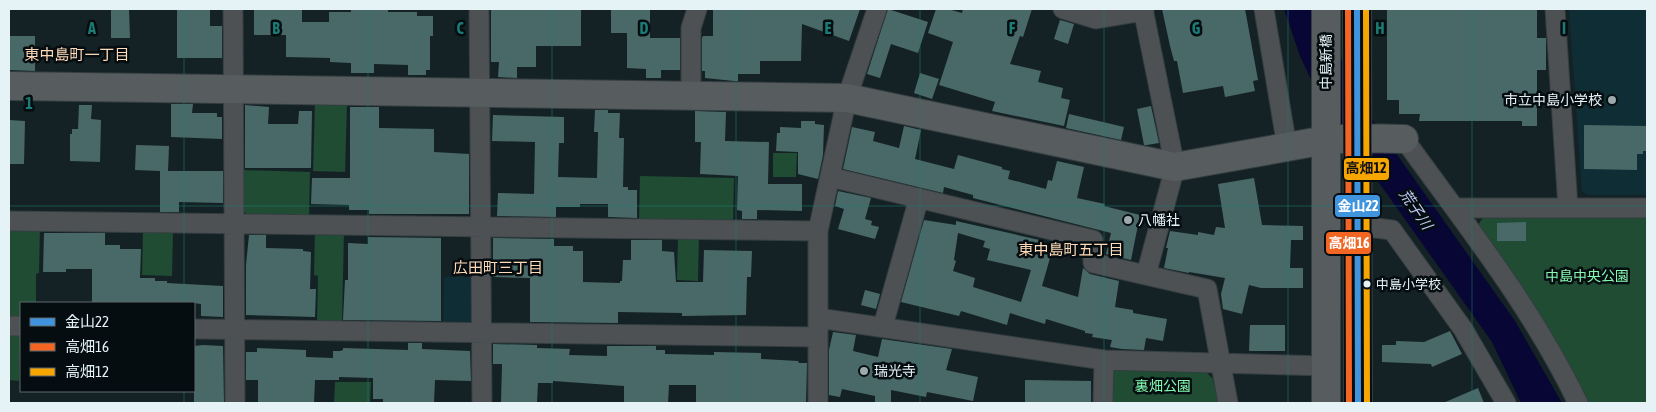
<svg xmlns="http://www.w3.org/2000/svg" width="1656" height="412" viewBox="0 0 1656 412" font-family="'Asap Condensed','Noto Sans JP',sans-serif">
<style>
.built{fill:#0e2d34}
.green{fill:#1f4c32}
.water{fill:#080634}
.building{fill:#496968;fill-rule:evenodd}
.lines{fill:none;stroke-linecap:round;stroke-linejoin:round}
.street-casing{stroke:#343e41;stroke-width:21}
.secondary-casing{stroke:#343e41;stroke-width:30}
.street{stroke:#4d5153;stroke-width:19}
.secondary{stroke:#575c5e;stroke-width:28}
.bus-1-casing{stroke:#050d10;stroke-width:10}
.bus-2-casing{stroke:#050d10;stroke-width:10}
.bus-3-casing{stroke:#050d10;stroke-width:10}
.bus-1{stroke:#4094de;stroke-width:6}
.bus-2{stroke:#f26522;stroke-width:6}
.bus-3{stroke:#f7a600;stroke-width:6}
.grid{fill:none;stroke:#1a7c75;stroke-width:1;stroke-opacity:0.55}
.poi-dot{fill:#9caaae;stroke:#050d10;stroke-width:2}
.bus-dot{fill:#e5f3f7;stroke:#050d10;stroke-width:2}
.labels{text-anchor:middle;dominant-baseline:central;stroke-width:5;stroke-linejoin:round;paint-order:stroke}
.bus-label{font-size:13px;fill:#e5f3f7;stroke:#050d10;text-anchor:start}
.street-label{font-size:14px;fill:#e5f3f7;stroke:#050d10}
.poi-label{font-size:14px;fill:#e5f3f7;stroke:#050d10;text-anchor:start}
.park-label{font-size:14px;fill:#85f9af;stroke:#050d10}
.neighbourhood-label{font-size:15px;fill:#ffdbb9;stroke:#050d10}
.water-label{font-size:15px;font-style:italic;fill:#bec9f2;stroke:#050d10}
.grid-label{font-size:16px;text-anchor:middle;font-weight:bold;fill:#1a7c75;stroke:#050d10;stroke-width:5;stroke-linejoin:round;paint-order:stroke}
.line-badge{stroke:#050d10;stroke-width:2}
.badge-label{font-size:14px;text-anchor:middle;font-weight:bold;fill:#fff}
.pale-badge-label{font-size:14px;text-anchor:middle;font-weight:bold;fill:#111}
</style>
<rect width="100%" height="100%" fill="#152225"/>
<path class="built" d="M1569 9H1647V195H1588L1582 191Z
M444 277H473L474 321 468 326 443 325Z"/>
<path class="green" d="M315 103 347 104 345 172 313 171Z
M773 153H797L796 177H773Z
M243 170 310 172 309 217 248 216 243 210Z
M640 176 734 178 733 223 639 221Z
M1484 216H1647V403H1587L1545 325 1515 277 1478 225Z
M9 228H40L39 273 36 274V303H21V318H9Z
M143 231 173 232 172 276 142 275Z
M315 231 344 232 342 323H317L318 276 314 275Z
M678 237H699L698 281 677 280Z
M9 333 20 334 19 381 9 380Z
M1116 370H1204L1213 379 1218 403H1108L1109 374Z
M335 382H371L370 403H334Z"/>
<path class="water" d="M1284 9H1322L1326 22 1359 101 1515 321 1562 403H1521L1492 342 1321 101 1300 56Z"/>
<path class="building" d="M111 9H129L130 38H111Z
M177 9H210V26H222V58H177Z
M254 9H302V22H329V12H351V9H388V12H417V16H433V36H430V70H426V75H408V65L374 64V73H351V63L330 62V58L286 57V35H254Z
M491 9H581V46H536V67H517V78L498 77 499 62H491Z
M611 9H650V38H680V70H661V78H646V69L627 68V33H611Z
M713 9H860L849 41 802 24 801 61H760V74H738V81H734L705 78V71H702V38L703 36H713Z
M888 9 928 22 918 53 891 44 880 78 867 74Z
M936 9H948L962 13 963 9H1032L1023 37 1020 36 1010 64 1041 71 1038 82 1063 88 1061 98 1070 100 1064 126 992 111 995 102 939 85 953 42 928 33Z
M1162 9H1245L1258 80 1253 81 1255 91 1225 97 1223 86 1183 93 1177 61H1174L1170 46Z
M1387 9H1537V38H1546V70H1537V126H1522V121H1419L1420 114H1399V100H1387Z
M1060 20 1074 24 1068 44 1054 39Z
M9 36H35V71L9 70Z
M920 73 939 79 932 99 914 93Z
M171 104H193L192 113H217V117H222V139L171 137Z
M79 105H92L91 119 101 120 100 162 70 161V134H72V129H78Z
M245 105 269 107 268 124H298L299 111H312L311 168H245Z
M1151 106 1159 143 1147 145H1144L1137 109Z
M350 107H379V128L434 129V152L469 154V214H369V210H349V205L311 204 312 178H350Z
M595 110H608V113H620L619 138H624L623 187H628V190H637V218L608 217V204H580V207H556V217L497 216 498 193 534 194 535 142 492 141 493 115 564 117V143H559L558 177 597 178 598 132H594Z
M695 111 726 112 725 141 769 142 768 184H802V211L757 210V219H742V211L737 210 738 176 700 174 701 142H695Z
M1069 114 1124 127 1121 140 1066 128Z
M9 120 25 121 24 164H9Z
M801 121H815V124L824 125 823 155 818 179 798 174V152L776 151 777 133H780V127L801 128Z
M1584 125 1647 126V151H1643V154H1637V170L1584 169Z
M904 126 921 130 915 159 954 169 958 155 1002 167V169L1010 171 1008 179 1046 189 1048 180 1052 181 1057 161 1084 167 1077 198 1105 204 1104 206 1140 215 1131 260 1106 254 1111 233 973 198V195L944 187 943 193 843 169 852 127 875 132 873 141 899 148Z
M136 145 169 146 168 171H223V203L179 202V212H160V171L135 170Z
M1254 178 1262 225 1303 226V240H1291L1290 268H1303V288H1261L1249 285 1242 314 1223 309 1221 294 1225 278 1189 272V273L1164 268 1168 248H1166L1170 231 1198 235V232L1214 235 1216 227 1225 228 1218 184Z
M838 191 871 198 865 219 872 221 871 225 879 227 875 239 838 229 844 209 835 206Z
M924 220 956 225V221L1044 241 1043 249 1052 251 1042 286 1078 297 1083 268 1090 274 1119 281 1115 307 1133 310V313L1167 319 1163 341 1146 338 1144 350 1122 349 1110 347 1112 340 1092 337 1093 334 1085 333V331L1046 319 1045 324 1010 313 1007 325 961 311 959 316 901 302ZM958 233 985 241 983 247 990 249 987 260 1031 270 1021 302 973 287 975 278 953 271 956 261 954 260Z
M1526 222V241H1497V223Z
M44 233H105V245H120V249H141L140 278H155V281H167V283L223 286V317L201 316V304L194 303H92V269H66V272H43Z
M249 235H266V248L303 249V251L311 252 310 289H316L315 317 246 315V265Z
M368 237 441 238V321L343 320 345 280H348V243L368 244Z
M493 238 554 239V246H573V251H583V282L620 283V281H622L623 260H631V240H662V251L674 252 676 282H703L704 250 752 251 751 277H747L746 315 682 316V313L618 312V323L530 322V278L493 277Z
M865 290 880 294 876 309 861 305Z
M1250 325H1285V351H1249Z
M1450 331 1462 354 1432 367 1431 364 1382 362V345H1396V341L1424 342Z
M833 332 856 335 853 351 878 357 882 339 952 349 946 370 978 377 973 401 927 392 926 397 891 390V403H875V396L842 389 840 397 829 395V350Z
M408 343H422V349L470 351 471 381 435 380 434 403H383V399H373V378L339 377V380H315L314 403H258V380H246V352H257V348L306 350V357L333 358V351H340L343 350V348L408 350Z
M493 344 537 345V348L570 349 569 355 607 356V346H656V350H665V354L714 355V352L761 353V359L798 361 799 363H807L806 403H696V385H669L668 403H624V386L553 381V383H538L537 403H501L502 364H493Z
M203 345 223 346 224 403H194V346Z
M1025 380 1091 381V403H1025Z
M1478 388 1484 403H1443Z"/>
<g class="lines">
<defs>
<path id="street" d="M233 9 235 403
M479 9 482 403
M1063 9 1096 19 1144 11
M1143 9 1175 167 1146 275
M1264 9 1287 147
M1555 9 1568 208
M691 96V28L697 9
M1404 139C1466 225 1532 307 1578 403
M830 177 1093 240V263L1207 289 1228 403
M1456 208H1647
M9 221 818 231
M1358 226 1392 230 1463 329 1506 403
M818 318 1104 360 1326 366
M9 326H21
M883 326 919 198
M194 329 818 337
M818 403V231L847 98 877 9
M1103 403 1104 360"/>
<path id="secondary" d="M1357 9 1358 403
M9 86 847 98 1175 167 1326 140 1357 138 1404 139
M1326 403V9"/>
</defs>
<use href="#street" class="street-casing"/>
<use href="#secondary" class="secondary-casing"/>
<use href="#street" class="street"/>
<use href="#secondary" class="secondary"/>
<defs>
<path id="bus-1" d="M1357 9 1358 403"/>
<path id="bus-2" d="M1348 9 1349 403"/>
<path id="bus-3" d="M1366 9 1367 403"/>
</defs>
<use href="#bus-1" class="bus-1-casing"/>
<use href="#bus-2" class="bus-2-casing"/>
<use href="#bus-3" class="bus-3-casing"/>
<use href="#bus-1" class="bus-1"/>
<use href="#bus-2" class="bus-2"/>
<use href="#bus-3" class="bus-3"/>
</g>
<path class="grid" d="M184 9V303M368 9V403M552 9V403M736 9V403M920 9V403M1104 9V403M1288 9V403M1472 9V403M9 206H1647M184 391V403"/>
<g class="poi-dot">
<circle cx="1612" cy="100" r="5"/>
<circle cx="1128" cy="220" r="5"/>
<circle cx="864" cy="371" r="5"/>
</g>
<circle class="bus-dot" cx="1367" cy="284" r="4.5"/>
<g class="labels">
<g class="bus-label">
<text x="1376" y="284">中島小学校</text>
</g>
<g class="street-label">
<text transform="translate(1326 62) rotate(-90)">中島新橋</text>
</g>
<g class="poi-label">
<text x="1602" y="100" text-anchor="end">市立中島小学校</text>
<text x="1138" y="220">八幡社</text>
<text x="874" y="371">瑞光寺</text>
</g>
<g class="park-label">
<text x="1587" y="276">中島中央公園</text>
<text x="1163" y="386">裏畑公園</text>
</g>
<g class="neighbourhood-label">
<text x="77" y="54">東中島町一丁目</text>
<text x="1071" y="249">東中島町五丁目</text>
<text x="498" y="267">広田町三丁目</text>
</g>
<g class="water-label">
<text transform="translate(1416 209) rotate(56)">荒子川</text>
</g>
</g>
<g class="grid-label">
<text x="92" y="34">A</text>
<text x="276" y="34">B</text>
<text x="460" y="34">C</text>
<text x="644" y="34">D</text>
<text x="828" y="34">E</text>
<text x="1012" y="34">F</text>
<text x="1196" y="34">G</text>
<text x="1380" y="34">H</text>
<text x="1564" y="34">I</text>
<text x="29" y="109">1</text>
</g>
<g class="line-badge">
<rect x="1343" y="157" width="47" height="24" rx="5" fill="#f7a600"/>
<rect x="1334" y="194" width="47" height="24" rx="5" fill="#4094de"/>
<rect x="1325" y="231" width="47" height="24" rx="5" fill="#f26522"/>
</g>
<g class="badge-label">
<text x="1358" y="211">金山22</text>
<text x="1349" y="248">高畑16</text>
</g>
<g class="pale-badge-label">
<text x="1366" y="173">高畑12</text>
</g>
<rect width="1656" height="412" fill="none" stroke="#e5f3f7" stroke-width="20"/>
<rect x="20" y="302" width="175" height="90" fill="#050d10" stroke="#5f696c"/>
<rect x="30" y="318" width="25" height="8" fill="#4094de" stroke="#5f696c"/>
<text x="65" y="327" font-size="15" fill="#e5f3f7">金山22</text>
<rect x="30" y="343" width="25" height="8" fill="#f26522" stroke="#5f696c"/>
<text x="65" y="352" font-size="15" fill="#e5f3f7">高畑16</text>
<rect x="30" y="368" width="25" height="8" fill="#f7a600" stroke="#5f696c"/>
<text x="65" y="377" font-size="15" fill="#e5f3f7">高畑12</text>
</svg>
